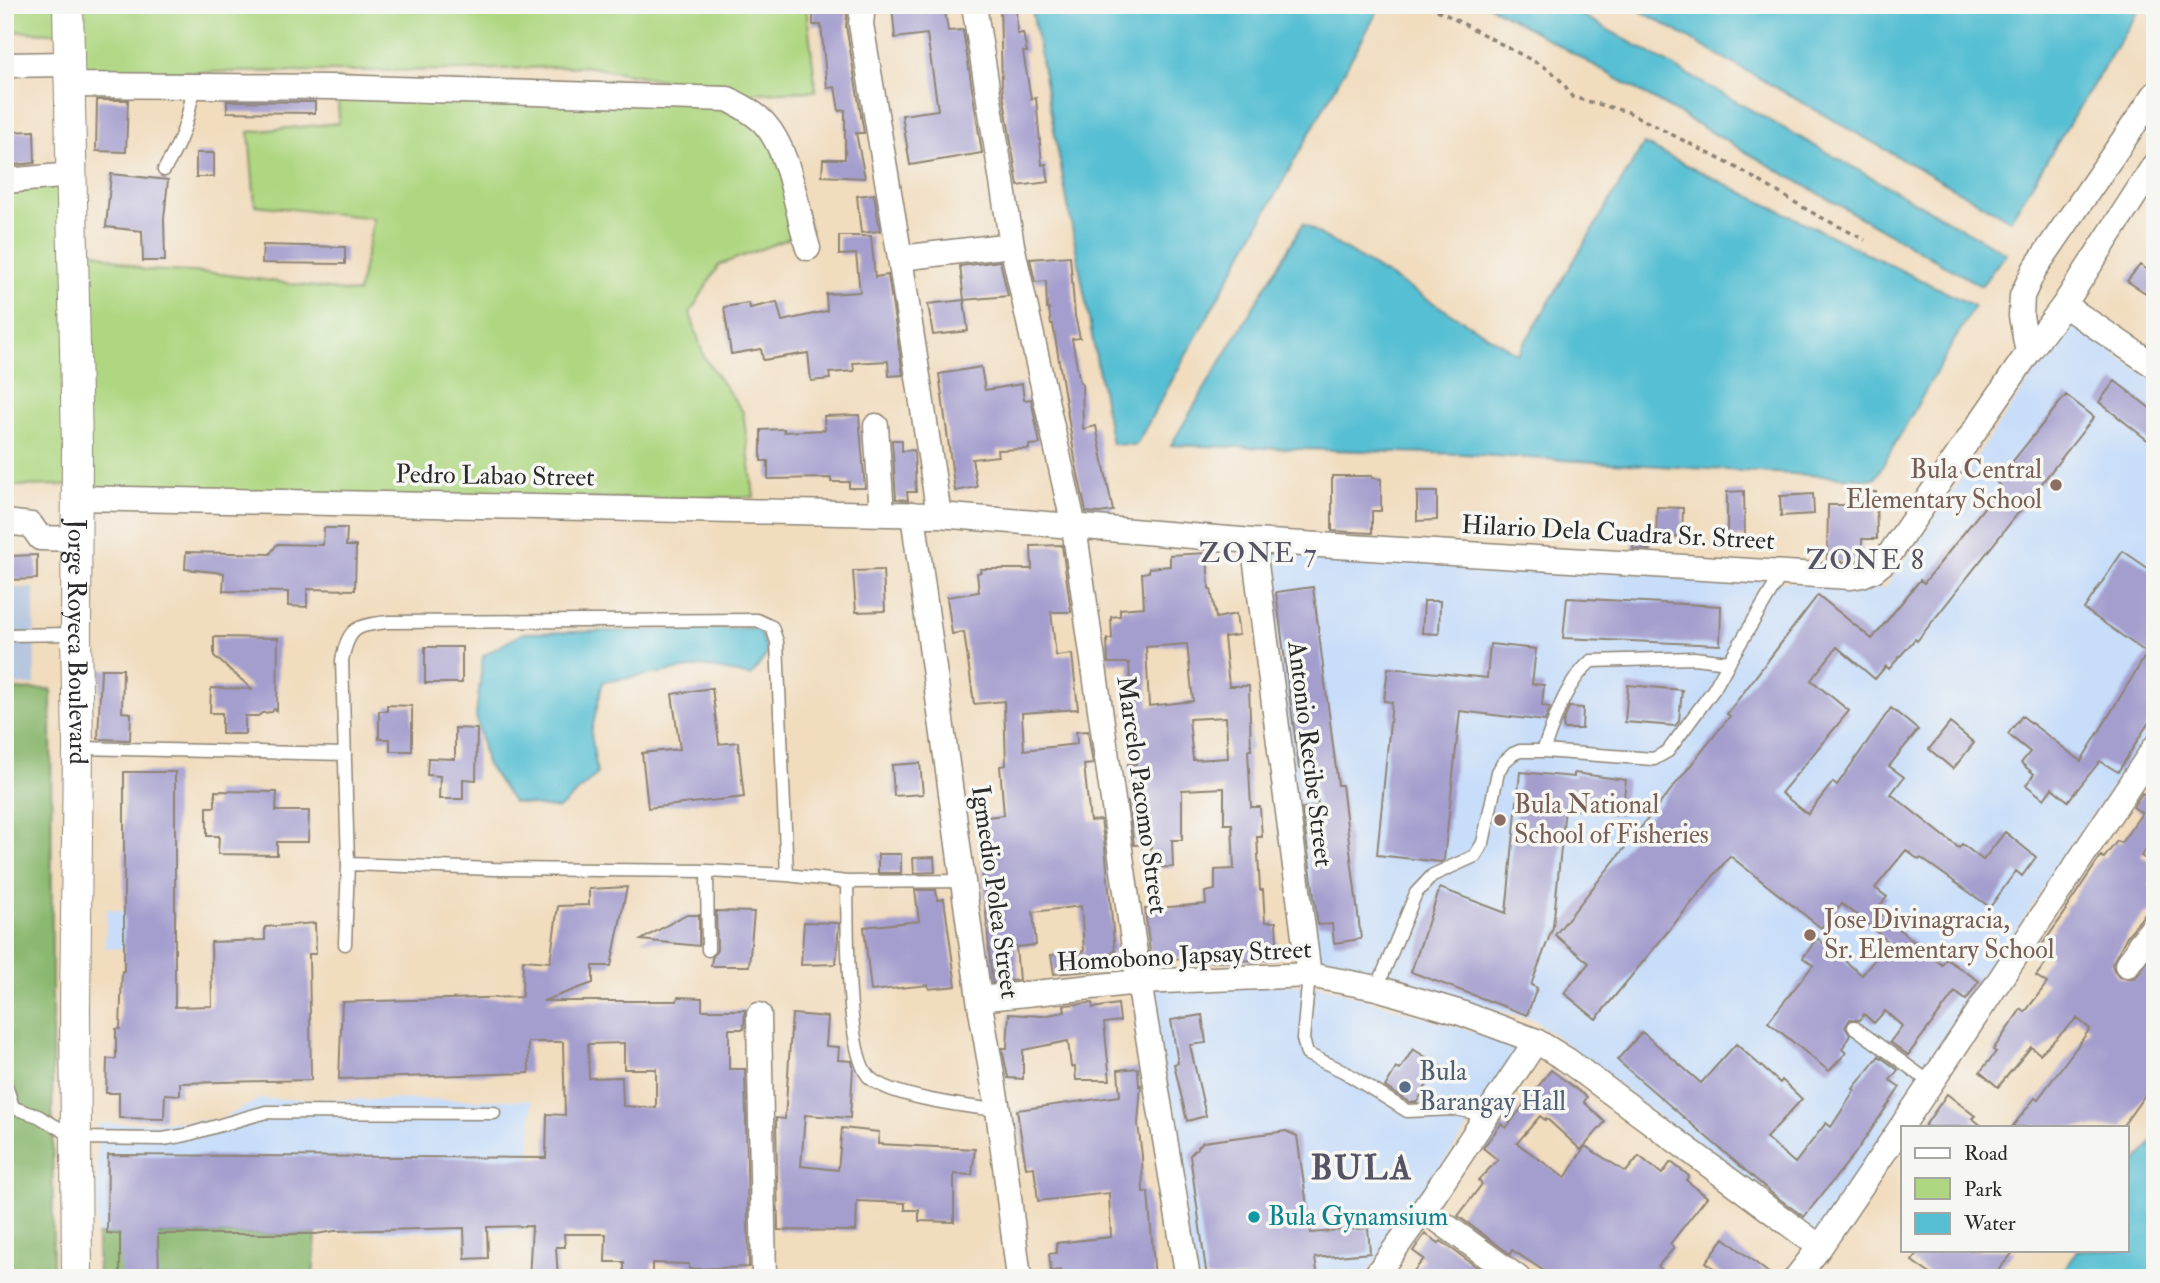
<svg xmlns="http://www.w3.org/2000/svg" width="2160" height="1283" viewBox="0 0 2160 1283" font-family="'IM FELL Double Pica',serif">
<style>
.built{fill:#c7ddf9}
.industrial{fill:#b5c6de}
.green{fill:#afd781;stroke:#6d8156;stroke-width:2}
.forest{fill:#8bb86f;stroke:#5b724d;stroke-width:2}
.water{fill:#56bfd3;stroke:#40757f;stroke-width:2}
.building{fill:#a49ece;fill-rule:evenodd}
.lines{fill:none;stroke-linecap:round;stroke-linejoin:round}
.service-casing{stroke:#8e8474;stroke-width:15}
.minor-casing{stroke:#8e8474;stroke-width:27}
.tertiary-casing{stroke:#8e8474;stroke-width:32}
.path{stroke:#8e8474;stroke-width:3.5;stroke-dasharray:5 5;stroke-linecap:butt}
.service{stroke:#fff;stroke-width:12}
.minor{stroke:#fff;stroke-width:24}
.tertiary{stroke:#fff;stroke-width:30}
.education-dot{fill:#8d6e63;stroke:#f6f6f2;stroke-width:2.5}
.service-dot{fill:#5c6f8a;stroke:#f6f6f2;stroke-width:2.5}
.culture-dot{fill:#0f9aa8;stroke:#f6f6f2;stroke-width:2.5}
.labels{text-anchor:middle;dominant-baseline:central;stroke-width:7;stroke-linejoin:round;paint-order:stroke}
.education-label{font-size:26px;fill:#785e54;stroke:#f6f6f2;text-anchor:start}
.street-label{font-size:26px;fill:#2b2b2b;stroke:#f6f6f2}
.service-label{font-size:26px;fill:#4e5e75;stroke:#f6f6f2;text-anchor:start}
.culture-label{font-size:26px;fill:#0d838f;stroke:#f6f6f2;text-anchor:start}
.neighbourhood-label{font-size:28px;letter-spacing:2px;fill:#555364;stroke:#f6f6f2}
.district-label{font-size:33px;font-weight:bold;letter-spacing:2px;fill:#555364;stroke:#f6f6f2}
</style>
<rect width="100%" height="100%" fill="#f6f6f2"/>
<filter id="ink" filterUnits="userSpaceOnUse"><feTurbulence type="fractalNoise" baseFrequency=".0143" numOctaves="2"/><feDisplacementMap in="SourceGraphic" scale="14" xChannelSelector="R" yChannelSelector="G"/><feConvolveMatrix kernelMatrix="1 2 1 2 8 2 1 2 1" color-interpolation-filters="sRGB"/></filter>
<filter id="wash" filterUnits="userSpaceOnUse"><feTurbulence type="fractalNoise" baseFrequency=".00686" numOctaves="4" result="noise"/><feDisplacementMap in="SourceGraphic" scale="28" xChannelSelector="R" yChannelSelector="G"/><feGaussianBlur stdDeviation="1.57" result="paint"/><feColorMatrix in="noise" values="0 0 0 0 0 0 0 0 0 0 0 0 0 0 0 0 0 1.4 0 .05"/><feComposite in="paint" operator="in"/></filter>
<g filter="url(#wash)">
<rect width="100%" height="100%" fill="#f1dcbd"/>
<path class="built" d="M2070 322 2155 381V725L2068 850 1816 1240 1535 1020 1313 963 1267 549 1885 588Z
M107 909 124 911V949L105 948Z
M1149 985H1318L1524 1047 1364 1278H1195Z
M259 1099 532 1100 528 1230 97 1235V1124L220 1120Z"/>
<path class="industrial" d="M5 588H34L35 685H5Z"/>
<path class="green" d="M5 5H806L816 91 752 93 697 86 585 66 470 70 76 73V34L5 31Z
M337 79 473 83 614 80 752 100 811 230 719 265 690 313 704 357 743 412 754 497 81 504V247L144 270 214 273 358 293 374 218 255 205 249 132 339 123Z
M81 168 70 485 5 486V172Z"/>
<path class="forest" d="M51 689 53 1278H5V690Z
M316 1234 313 1278H98L97 1235Z"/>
<path class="water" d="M1031 5H1381L1136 445 1112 444Z
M1488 5H1564L2006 253 1981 286Z
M1630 5H2142L2010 220Z
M1644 144 1974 306 1875 479 1463 454 1171 445 1303 224 1518 354Z
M758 628 768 653 751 676 702 666 603 682 591 733 597 774 559 809 513 802 486 763 476 716 483 656 523 633Z
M2155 1138V1278H2059L2077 1250H2127V1175Z"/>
<g id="blocks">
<path class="building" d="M813 5H848L846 26 864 133H856L865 178 822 176 823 159H845V110L839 111 835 87 827 88 821 25H813Z
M892 5H944L948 31 963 30 982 153 910 165 902 115 938 110 927 34 895 38Z
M1000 5H1016L1017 34 1023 33 1027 52H1023L1031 99 1036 98 1042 165 1046 164 1049 182 1018 186 1002 86Z
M97 100H128L126 152 96 151Z
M227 101 315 102V113L227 112Z
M34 131 35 163 5 166V132Z
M196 153H214V177H196Z
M111 174 168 180 164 219 165 261H143L142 231 106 227Z
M874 194 880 231 861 233 857 196Z
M839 236H871L875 277 888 275 903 375 889 376 888 361 853 363 854 371 829 373 830 379 811 381 808 353 763 360 761 349 731 354 724 307 749 303 750 308 777 302 782 321 827 311 826 294 860 292 856 254 839 255Z
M263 245 345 247V264L262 263Z
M1070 256 1075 316 1080 338 1072 339 1080 383H1082L1083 429 1096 426 1113 511 1100 513 1086 512 1076 465 1053 324H1051L1049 309H1047L1046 281 1035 282 1030 259Z
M1000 261 1008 296 964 300 960 266Z
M2140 265 2155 274V299L2127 281Z
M964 300 968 331 933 335 928 304Z
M981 367 985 390 1022 384 1024 400 1031 399 1040 444 1029 445V449L997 450 998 456 972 459 977 487 955 491 939 374Z
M2115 381 2155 412V446L2099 402Z
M2066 395 2094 417 1917 641 1915 639 1889 669 1886 666 1875 679 1837 647 1811 680 1849 711 1781 793 1808 814 1833 782 1837 785 1891 708 1918 730 1889 766 1904 777 1891 794 1959 848 1962 844 1983 860 2005 832 2036 857 2022 876 2016 871 1990 907 1921 858 1919 860 1906 850 1875 888 1887 897 1876 910 1942 965 1946 959 1979 981 1966 1000 1955 992 1908 1055 1890 1042 1902 1026 1885 1011 1874 1023 1864 1014 1860 1020 1850 1019 1845 1027 1850 1035 1842 1049 1846 1053 1829 1071 1768 1022 1813 965 1803 958 1817 938 1862 975 1889 942 1842 904 1821 928 1730 856 1596 1019 1564 993 1589 963 1555 935 1730 716 1727 714 1818 595 1872 639 1920 580 1924 583 2001 486 1996 482Z
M859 415 865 488H849V482H831V478L768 479V461H761V430L784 429V432L825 430 824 416Z
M892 440H902V451L914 450 916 492H907L908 500 896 499Z
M1332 476H1372V478L1381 479V511H1372V533L1332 531Z
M1744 491 1745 537H1727V492Z
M1417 492H1437V520L1417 521Z
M1855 492H1876L1877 539H1862V559L1850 562 1827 561 1828 505H1856Z
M1813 494 1814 514 1781 516 1780 496Z
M1657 507 1683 508 1682 537 1656 536Z
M324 528H347L346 546H356L355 590 307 589V607L288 606V592L223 591 224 573 185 569 186 552 270 554 277 544 323 545Z
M1633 535H1650V550L1633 549Z
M1062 545 1071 612H1051L1056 656 1072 654 1078 709 1022 713 1024 750 1077 744 1076 732 1088 731 1093 764 1084 765 1090 821 1101 820 1105 847 1115 952H1112L1113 969 1054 974 1051 955 1084 951 1081 906 1033 912 1036 945 1016 947 1019 980 992 983 978 818 1004 815 1000 766 1006 765 1004 701 974 704 964 632 952 634 947 597 979 592 977 573 981 572 980 569H1032L1031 546Z
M2123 551 2155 573V712L2118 772 2100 761 2068 801 2052 788 2044 799 2026 785 2034 774 2021 763 2030 752 2008 734 2022 716 2081 761 2147 653 2084 609Z
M1207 553 1209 589H1211L1216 618 1236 614 1239 635 1224 637 1229 686H1249L1251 750H1248L1251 807H1260L1262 837H1257L1260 890H1263L1265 922H1276L1278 959 1211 962 1210 959 1187 961V958L1151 961 1145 909 1206 904 1205 892 1215 890V870L1234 869 1232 824H1224V788L1182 790V840H1172L1173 867 1152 868 1151 844 1134 845 1128 802H1132L1128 764H1136L1129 663H1108L1107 639H1112L1111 617 1120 616V609L1144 607 1142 573 1149 572V568L1170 566V555ZM1187 644 1193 701 1149 706 1146 647ZM1226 717 1228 758 1193 760 1189 719Z
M37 555V579L9 580 8 556Z
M883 570 885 611 856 612 853 571Z
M1313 587 1338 785H1342L1361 939 1334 943 1332 924 1318 925 1302 808 1318 806 1313 766 1299 768 1276 592Z
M1567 598 1721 606 1720 645 1563 638Z
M1424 601H1440L1439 634 1422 633Z
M214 637 278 638 277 711 274 709 272 712 262 713 258 716H245V734H222V713H210L211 688 252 689 214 656Z
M1490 644 1536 649 1532 684 1544 685 1542 706 1550 707 1545 721 1460 711 1444 860 1441 862 1377 855 1392 702 1384 701 1388 668 1487 678Z
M425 647H462V683H425Z
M101 669H123L122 712 131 713 130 740 98 739Z
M1628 685 1682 690 1679 721 1675 726 1625 722Z
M712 688 719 744 738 742 744 797 648 808 642 753 680 749 672 694Z
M387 705 412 706V751H390V739H379V711H387Z
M1569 707 1583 708 1582 729H1564L1563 723Z
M1950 723 1974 743 1953 769 1929 749Z
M455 728 477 729 476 780 463 779V799H439L440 776 427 775 428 758 455 759Z
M920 763 923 794 894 796 892 765Z
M124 772H175V1007L212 1006 211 942 265 940V927L315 923 316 954H309L311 1080 180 1083V1095L165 1094 164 1119 119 1118V1093H106L107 1059H116V1029H120L122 971H124Z
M1520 772 1574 777V773L1626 780 1622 815 1565 808 1553 927 1531 985 1537 988 1527 1015 1411 972 1440 888 1506 913Z
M215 791 277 792 276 811H309L308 842H277V855L218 854 219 836H207V807H215Z
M2142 793 2152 799 2155 796V839L2141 856 2155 865V877L2149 886 2155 891V910L2144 915 2127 936 2112 964 2114 971 2119 977 2132 979 2139 974 2155 949V1081L2122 1127H2012L2035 1098 2038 1099 2090 1029 2077 1018 2040 1054 2031 1047 1998 1087 1980 1072 1996 1052 1993 1050 2021 1009 2025 1012 2047 983 2036 976 2050 957 2039 949 2066 911 2065 910 2101 856 2104 858 2117 841 2121 843 2142 813 2133 807Z
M878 854H901V873H878Z
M934 857 935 872 914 873 913 858Z
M627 887 611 966H593V983L543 1001H677L678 997 702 998V1010H745L744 1029H729V1069H745L749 1267 689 1269V1264L652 1263V1278H624V1262H605L606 1234H564L565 1247H556L558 1278H529L532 1226 487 1227 488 1258 465 1259 464 1228 335 1231 316 1234H158L159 1278H120V1234L107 1233 108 1155 546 1158 547 1114 565 1115 563 1042H528L529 1073 339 1079 342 1002 522 997 523 960 550 962 558 906 589 905V889ZM624 1043V1069H656V1108L623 1106 622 1077 589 1078 588 1044Z
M915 890H936L937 900 944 899 956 986 929 989 928 985 871 991 864 927 919 921Z
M716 911 754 912 749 966H711L712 958 717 950Z
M685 915H699V946L641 940Z
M804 922 839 923 836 964 801 965Z
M1092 1003 1093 1008 1118 1004 1120 1021 1104 1023 1110 1080H1076L1075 1067H1071L1068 1041 1023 1050V1079L1008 1078 1002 1048H1007L1009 1014 1042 1016 1065 1012 1064 1005Z
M792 1014 828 1017 826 1046 839 1047 838 1060 852 1061 853 1067 850 1118 805 1115 801 1166 838 1170 842 1128 879 1132 878 1144 975 1149 972 1175 954 1174V1222L919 1221V1210H905V1203L857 1201 856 1231 778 1230 776 1118 785 1119Z
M1202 1015 1206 1043 1190 1045 1206 1116 1187 1121 1174 1064 1178 1063 1171 1020Z
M1642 1032 1701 1083 1736 1044 1780 1083 1782 1080 1802 1099 1766 1138 1795 1163 1826 1123 1831 1127 1855 1090 1853 1089 1879 1056 1898 1070 1890 1080 1900 1087 1856 1152 1804 1217 1774 1195 1617 1060Z
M1413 1049 1443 1068 1433 1083 1429 1081 1417 1102H1409L1385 1087 1396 1068 1400 1070Z
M1138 1068 1139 1086 1141 1085 1138 1124 1142 1156 1143 1192H1148L1155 1278H1061V1270L1051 1271 1049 1254 1057 1253 1056 1243 1111 1237 1109 1193 1038 1201 1034 1167 1026 1168 1017 1110 1120 1096 1118 1070Z
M1551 1070 1587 1097 1584 1102 1605 1122 1581 1150 1546 1118 1545 1120 1540 1116 1517 1143 1565 1178 1585 1146 1626 1172 1639 1156 1662 1174 1671 1162 1689 1176 1686 1180 1707 1197 1670 1244 1674 1248 1658 1266 1670 1278H1537L1544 1271 1512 1250 1510 1254 1458 1216 1482 1184 1478 1180 1498 1160 1483 1148 1501 1124 1506 1128Z
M1947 1094 1975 1116 1972 1118 1983 1127H1924Z
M1286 1131 1297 1136 1311 1233 1368 1228 1370 1253 1315 1258 1318 1278H1207L1190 1155 1203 1142Z
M1425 1234 1439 1243 1441 1241 1492 1278H1408L1424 1259 1413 1251Z
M1724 1238 1775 1278H1726L1706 1262Z
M1920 1250H2015L1992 1278H1936L1912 1261Z"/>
</g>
</g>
<g filter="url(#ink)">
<use href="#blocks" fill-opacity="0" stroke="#8e8474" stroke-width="2"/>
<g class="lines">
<defs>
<path id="service" d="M164 170C183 139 188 120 194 85
M5 635 75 634
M1729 662 1782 573
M79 748 345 754
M348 864 494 869 707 871 787 875 847 882 965 881
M707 871 708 950
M847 882C848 920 845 1052 869 1077 889 1097 969 1107 998 1110
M345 944 348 864 342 660C349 627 355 626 388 622L757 620 772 627 777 642 787 875
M1309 975 1303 1039 1307 1054 1343 1071 1407 1111 1455 1109 1486 1115
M1377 988 1416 893 1433 875 1475 856 1483 843 1498 772 1503 763 1513 754 1520 751H1543L1654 759 1668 751 1714 689 1729 662 1694 658 1591 661C1565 684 1555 719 1543 751
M1854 1027 1931 1083
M5 1082 13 1107
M5 1105 38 1116 76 1138 163 1139 186 1135 266 1112 494 1113"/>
<path id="minor" d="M863 5 861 24 900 258 939 515
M974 5 1012 245 1074 527 1139 982 1188 1278
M5 65 69 64
M69 85 331 87 728 99C741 106 754 112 764 123 791 152 796 210 808 248
M5 181 72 175
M900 258 1012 245
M2064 305 2155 366
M2028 353 2021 316 2022 296 2034 270 2155 94
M876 426 882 513
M77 498 939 515 1253 541 1851 577 1862 575 1874 570 1885 561 2028 353 2064 305 2155 164
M913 514 979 999 998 1110 1019 1278
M5 522 31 525 40 538 76 539
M1253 541 1309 975
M2127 965 2139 949V945L2155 925
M979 999 1139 982 1309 975 1377 988 1461 1013 1536 1041 1567 1060 1820 1247
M759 1015 764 1278
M1424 1210 1518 1278
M1374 1278 1434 1195 1536 1041
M1796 1278 1820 1247 1931 1083 2155 747"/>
<g id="tertiary">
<path id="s1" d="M68 5 77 447 76 634 78 748 75 1008 77 1278"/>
</g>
</defs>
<use href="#service" class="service-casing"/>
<use href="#minor" class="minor-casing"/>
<use href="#tertiary" class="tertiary-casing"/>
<path class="path" d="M1428 5 1550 70 1564 84 1572 97 1628 112 1739 169 1811 212 1865 240"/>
<use href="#service" class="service"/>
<use href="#minor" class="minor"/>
<use href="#tertiary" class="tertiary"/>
</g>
</g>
<g class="education-dot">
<circle cx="2056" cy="485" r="7"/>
<circle cx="1500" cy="820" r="7"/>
<circle cx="1810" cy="935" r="7"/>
</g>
<circle class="service-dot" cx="1405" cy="1087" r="7"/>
<circle class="culture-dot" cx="1254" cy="1217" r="7"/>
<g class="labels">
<g class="education-label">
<text x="2042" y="470" text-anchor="end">Bula Central<tspan x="2042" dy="30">Elementary School</tspan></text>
<text x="1514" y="805">Bula National<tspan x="1514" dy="30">School of Fisheries</tspan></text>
<text x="1824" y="920">Jose Divinagracia,<tspan x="1824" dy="30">Sr. Elementary School</tspan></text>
</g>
<g class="street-label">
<text transform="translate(495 476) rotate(1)">Pedro Labao Street</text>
<text transform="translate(1618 533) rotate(3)">Hilario Dela Cuadra Sr. Street</text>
<text stroke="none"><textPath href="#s1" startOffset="637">Jorge Royeca Boulevard</textPath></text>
<text transform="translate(1310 754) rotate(83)">Antonio Recibe Street</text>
<text transform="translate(1142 795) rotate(82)">Marcelo Pacomo Street</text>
<text transform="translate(995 892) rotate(82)">Igmedio Polea Street</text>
<text transform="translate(1184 956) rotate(-3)">Homobono Japsay Street</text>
</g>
<g class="service-label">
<text x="1419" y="1072">Bula<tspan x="1419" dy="30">Barangay Hall</tspan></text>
</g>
<g class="culture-label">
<text x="1268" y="1217">Bula Gynamsium</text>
</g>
<g class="neighbourhood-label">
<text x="1259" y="553">ZONE 7</text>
<text x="1866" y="560">ZONE 8</text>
</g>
<g class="district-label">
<text x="1362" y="1168">BULA</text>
</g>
</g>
<rect width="2160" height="1283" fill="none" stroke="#f6f6f2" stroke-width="28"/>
<rect x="1901" y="1126" width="228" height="126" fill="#f6f6f2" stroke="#a5a5a2" stroke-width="2"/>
<rect x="1915" y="1148" width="35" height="10" fill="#ffffff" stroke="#a5a5a2" stroke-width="2"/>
<text x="1964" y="1160" font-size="21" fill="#2b2b2b">Road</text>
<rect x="1915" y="1178" width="35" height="21" fill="#afd781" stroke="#a5a5a2" stroke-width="2"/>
<text x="1964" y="1196" font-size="21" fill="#2b2b2b">Park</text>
<rect x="1915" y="1213" width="35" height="21" fill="#56bfd3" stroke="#a5a5a2" stroke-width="2"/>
<text x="1964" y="1230" font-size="21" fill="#2b2b2b">Water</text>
</svg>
